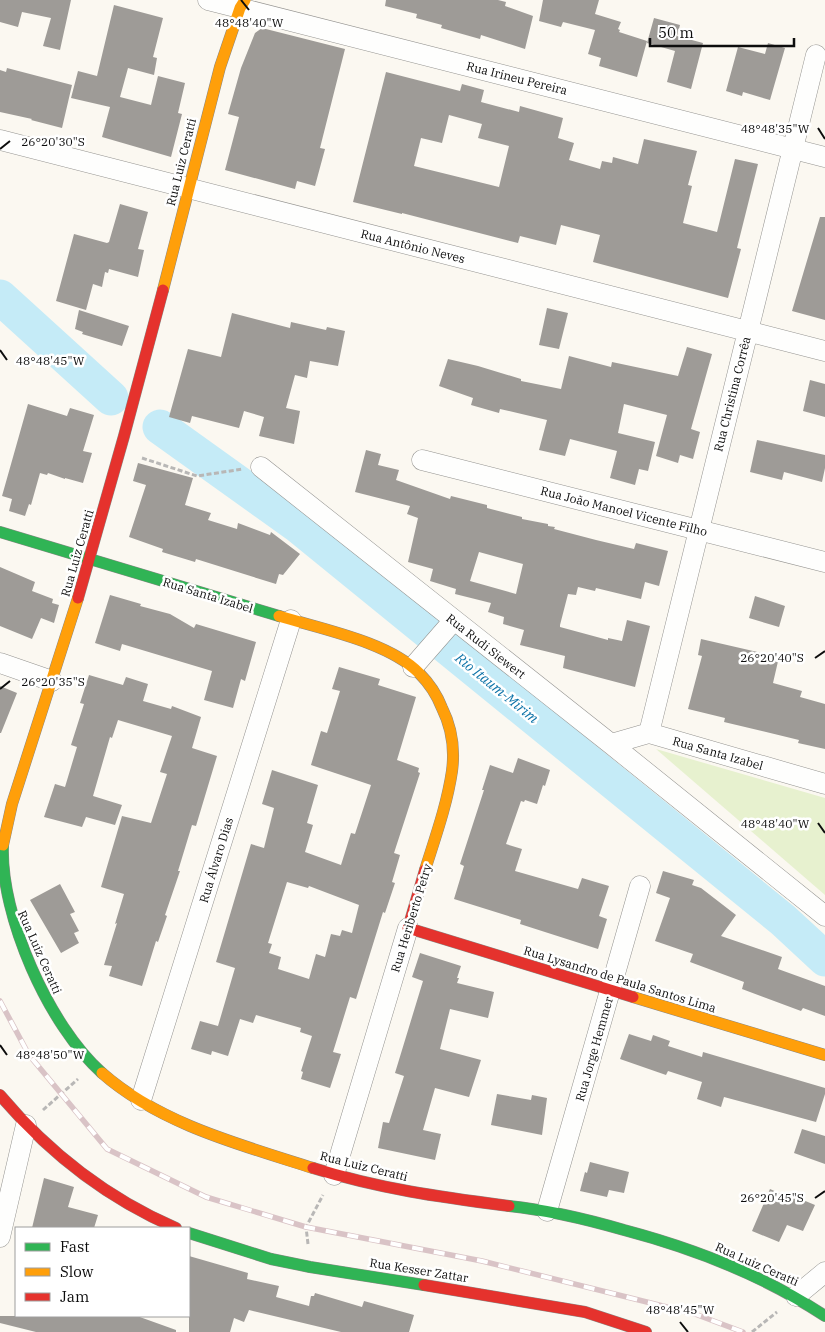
<svg xmlns="http://www.w3.org/2000/svg" width="825" height="1332" viewBox="0 0 825 1332" font-family="'IBM Plex Serif',serif">
<style>
.green{fill:#e7f1cf}
.lines{fill:none;stroke-linecap:round;stroke-linejoin:round}
.river{stroke:#c5ebf7;stroke-width:35}
.building{fill:#9e9b97;fill-rule:evenodd}
.street-casing{stroke:#949390;stroke-width:21}
.fast-casing{stroke:#8b8986;stroke-width:12}
.slow-casing{stroke:#8b8986;stroke-width:12}
.jam-casing{stroke:#8b8986;stroke-width:12}
.path{stroke:#b8b7b6;stroke-width:3;stroke-dasharray:5 2.5;stroke-linecap:butt}
.street{stroke:#fefefd;stroke-width:20}
.fast{stroke:#30b455;stroke-width:11}
.slow{stroke:#ff9f0a;stroke-width:11}
.jam{stroke:#e5322d;stroke-width:11}
.rail-casing{stroke:#d9c3c6;stroke-width:5.5}
.rail{stroke:#fff;stroke-width:4;stroke-dasharray:11;stroke-linecap:butt}
.ticks{fill:none;stroke:#0d0d0d;stroke-width:2}
.labels{text-anchor:middle;dominant-baseline:central;stroke-width:5;stroke-linejoin:round;paint-order:stroke}
.street-label{font-size:12px;fill:#0d0d0d;stroke:#fff}
.water-label{font-size:14px;font-style:italic;fill:#0d73a8;stroke:#fff}
.ticks-label{font-size:12px;text-anchor:middle;fill:#0d0d0d;stroke:#fff;stroke-width:5;stroke-linejoin:round;paint-order:stroke}
</style>
<rect width="100%" height="100%" fill="#fbf8f1"/>
<path class="green" d="M656 749 825 798V895Z"/>
<g class="lines">
<path class="river" d="M0 297 111 398
M160 427 297 525 783 920 825 959"/>
</g>
<path class="building" d="M0 0H71L60 50 43 46 51 18 22 12 18 27 0 22Z
M386 0H498L506 2 505 6 533 16 525 49 481 35 480 39 441 28 442 25 416 18 417 14 385 6Z
M543 0H599L595 14 621 22 618 29 620 30 619 32 647 41 637 77 599 66 601 58 588 54 595 30 563 22 561 27 539 21Z
M114 5 163 18 153 57 157 58 154 75 128 68 120 97 151 105 158 76 185 83 178 113 182 114 171 157 102 137 110 107 71 98 78 71 97 76Z
M654 18 680 25 677 36 703 43 691 89 667 82 675 51 647 43Z
M262 28 345 49 320 148 325 149 315 186 297 181 295 189 225 170 239 117 228 114 241 68 255 33Z
M768 43 785 48 770 100 743 92 742 96 726 91 738 47 765 54Z
M7 68 72 85 62 128 31 120 32 119 0 112V70L6 72Z
M386 72 460 91 462 84 484 90 481 102 519 112 520 106 563 118 558 138 574 143 569 160 600 169 602 161 612 163 613 157 638 164 644 139 697 151 688 185 692 186 683 223 717 232 735 159 758 164 737 248 741 249 728 298 593 262 600 235 561 225 556 245 520 236 518 243 402 213V214L353 202ZM449 115 482 124 478 138 509 146 499 187 414 166 421 138 442 143Z
M120 204 148 212 138 249 144 250 138 277 109 269 108 273 105 272 102 287 93 284 86 310 56 301 74 234 107 243 109 242Z
M820 217H825V320L792 311Z
M547 308 568 313 559 349 539 345Z
M79 310 129 326 122 346 82 334 83 332 75 329Z
M232 313 290 328 291 322 326 330 327 327 345 331 338 366 310 361 307 378 295 375 286 408 300 411 294 444 259 436 264 417 244 411 239 428 192 416 190 423 169 417 188 349 221 357Z
M687 347 712 354 691 429 700 432 693 459 680 455 678 463 656 456 667 415 624 404 618 433 655 442 648 471 639 469 635 485 610 478 617 451 570 439 565 456 539 450 547 420 500 409 499 413 471 405 473 398 439 386 448 359 478 366 521 379V381L561 389 569 356 611 367 612 362 678 376Z
M810 380 825 384V417L803 411Z
M28 404 67 416 70 408 94 415 83 451 92 453 83 483 65 478V479L48 473 47 475 40 473 31 505 29 504 25 516 9 511 12 499 2 496Z
M757 440 825 455V468L822 482 784 472 782 480 750 472Z
M366 450 381 454 378 465 399 470 396 480 450 499 451 496 487 505V508L522 517V519L548 524V526L555 527 554 529 596 540 634 549 636 543 668 551 659 586 645 582 641 599 596 588 595 591 578 587 576 595 568 594 560 625V627L608 640V638L622 641 627 620 650 626 635 687 563 668 565 656 520 645 524 630 503 624 504 617 488 612 491 603 455 594 456 589 430 581 433 569 408 562 418 518 407 514 410 506 355 492ZM479 552 523 564 516 594 470 581Z
M138 463 193 478 185 505 211 513 208 520 237 529 238 523 270 535 271 532 300 554 283 575 279 574 276 584 196 559 195 562 162 552 163 549 129 537 146 485 133 481Z
M0 567 35 582 32 591 53 599 52 603 59 605 54 623 41 618 32 639 0 626Z
M110 595 141 604 140 606 170 614 194 628 196 624 256 642 245 681 241 679 233 708 204 700 212 671 122 644 120 651 95 643Z
M755 596 785 606 779 627 749 618Z
M701 639 779 657 773 683 802 691 800 697 825 704V749L798 743 799 740 724 722 725 718 688 709 702 656 698 655Z
M339 667 380 679 378 685 416 697 397 760 419 768 418 772 420 773 394 853 400 855 392 882 395 883 385 913 383 912 356 999 350 997 333 1052 341 1054 330 1088 301 1079 303 1072 301 1071 312 1036 300 1032 301 1028 256 1015 253 1023 240 1019 228 1056 212 1051 211 1055 191 1049 200 1021 218 1026 235 968 216 962 251 844 264 848 274 808 262 804 272 770 318 785 307 823 313 825 305 852 341 865 351 833 355 834 371 785 311 765 321 731 327 733 340 691 332 689ZM287 882 308 888 309 886 359 905 352 933 342 930 340 936 331 934 325 957 316 954 309 979 278 969 281 957 269 953 272 944 268 943Z
M89 675 123 685 126 677 148 684 143 701 171 709 172 706 201 717 192 748 217 756 196 826 192 825 178 871H180L165 915 167 916 158 942 156 941 142 986 109 976 112 966 104 965 117 923 115 924 124 894 101 887 122 816 151 823 167 774 160 772 172 736 118 720 112 738 110 737 93 796 122 805 115 825 86 817 82 827 44 817 55 784 65 787 77 747 71 745 84 704 80 703Z
M0 686 17 693 1 733H0Z
M518 758 550 770 545 786 543 785 537 804 525 800 524 802 521 801 506 844 522 849 515 871 578 889 582 878 609 886 599 916 607 919 598 949 520 924 521 920 454 899 464 866 460 864 484 790H482L490 765 513 773Z
M663 871 694 880 692 885 701 888 736 915 721 936 782 957 778 969 825 986V1016L803 1008 801 1011 742 989 744 982 690 962 693 954 655 941 670 898 656 893Z
M60 884 75 912 70 914 79 931 74 933 79 943 61 953 30 900Z
M420 953 461 966 457 978H459L457 983 494 992 488 1018 450 1009 440 1049 481 1060 469 1097 435 1088 423 1130 441 1134 435 1160 378 1148 383 1122 389 1123 404 1076 395 1073 423 981 412 977Z
M629 1034 651 1041 653 1035 670 1041 668 1046 702 1057 703 1052 825 1088V1094L816 1122 724 1097 721 1107 697 1099 702 1082 668 1071 666 1075 620 1059Z
M497 1094 531 1100 532 1095 547 1098 542 1135 491 1125Z
M802 1129 825 1136V1164L794 1153Z
M590 1162 629 1172 624 1193 609 1190 607 1197 580 1191 585 1172 587 1173Z
M44 1178 74 1187 68 1207 98 1215 94 1228H32Z
M770 1189 790 1198 791 1195 815 1205 803 1231 787 1225 779 1242 752 1231Z
M189 1256 248 1273 247 1279 279 1286 276 1297 309 1306 311 1296H314L315 1293 362 1307 364 1301 414 1315 409 1332H341L249 1310 244 1322 234 1318 230 1332H189Z
M0 1316H137L176 1330V1332H36L0 1323Z"/>
<g class="lines">
<defs>
<path id="street" d="M208 0 825 157
M0 140 825 351
M422 460 825 562
M261 467 611 744 825 916
M0 663 52 681
M413 667 454 620
M649 733 816 55
M611 744 649 733 825 784
M141 1100 291 620
M334 1175 408 928
M547 1211 640 886
M0 1237 26 1125
M796 1296 825 1272"/>
<path id="fast" d="M0 532 279 616
M3 845C0 916 49 1026 102 1073
M509 1206C548 1210 586 1219 624 1230 696 1249 763 1275 825 1316
M189 1233 271 1259 310 1267 424 1285"/>
<path id="slow" d="M163 290 220 67 240 8 245 0
M279 616C321 629 389 642 419 673 429 683 437 695 442 708 452 728 455 748 452 771 447 805 435 838 425 870
M3 845 12 804 78 598
M633 997 825 1055
M102 1073C160 1124 241 1145 313 1168"/>
<path id="jam" d="M78 598 124 436 163 290
M425 870 408 928 633 997
M0 1095C48 1152 107 1198 176 1228
M313 1168C380 1189 440 1197 509 1206
M424 1285 585 1312 646 1332"/>
</defs>
<use href="#street" class="street-casing"/>
<use href="#fast" class="fast-casing"/>
<use href="#slow" class="slow-casing"/>
<use href="#jam" class="jam-casing"/>
<path class="path" d="M142 458 197 476 243 469
M43 1110 78 1079
M308 1244 306 1227 323 1195
M752 1332 777 1312"/>
<use href="#street" class="street"/>
<use href="#fast" class="fast"/>
<use href="#slow" class="slow"/>
<use href="#jam" class="jam"/>
<defs>
<path id="rail" d="M0 1001 29 1055 107 1149 206 1197 306 1227 482 1261 695 1314 743 1332"/>
</defs>
<use href="#rail" class="rail-casing"/>
<use href="#rail" class="rail"/>
</g>
<path class="ticks" d="M241 0 249 10M818 128 825 139M0 149 10 141M0 350 7 360M815 658 825 651M0 689 10 681M818 823 825 833M0 1045 7 1055M815 1198 825 1191M680 1322 688 1332"/>
<g class="labels">
<g class="street-label">
<text transform="translate(517 78) rotate(14)">Rua Irineu Pereira</text>
<text transform="translate(181 162) rotate(-76)">Rua Luiz Ceratti</text>
<text transform="translate(413 246) rotate(14)">Rua Antônio Neves</text>
<text transform="translate(732 394) rotate(-76)">Rua Christina Corrêa</text>
<text transform="translate(624 511) rotate(14)">Rua João Manoel Vicente Filho</text>
<text transform="translate(77 553) rotate(-74)">Rua Luiz Ceratti</text>
<text transform="translate(208 595) rotate(17)">Rua Santa Izabel</text>
<text transform="translate(486 646) rotate(38)">Rua Rudi Siewert</text>
<text transform="translate(718 753) rotate(16)">Rua Santa Izabel</text>
<text transform="translate(216 860) rotate(-73)">Rua Álvaro Dias</text>
<text transform="translate(411 918) rotate(-73)">Rua Heriberto Petry</text>
<text transform="translate(40 952) rotate(66)">Rua Luiz Ceratti</text>
<text transform="translate(620 979) rotate(17)">Rua Lysandro de Paula Santos Lima</text>
<text transform="translate(594 1049) rotate(-74)">Rua Jorge Hemmer</text>
<text transform="translate(364 1166) rotate(14)">Rua Luiz Ceratti</text>
<text transform="translate(757 1264) rotate(24)">Rua Luiz Ceratti</text>
<text transform="translate(419 1270) rotate(9)">Rua Kesser Zattar</text>
</g>
<g class="water-label">
<text transform="translate(497 688) rotate(39)">Rio Itaum-Mirim</text>
</g>
</g>
<g class="ticks-label">
<text x="249" y="27">48°48'40"W</text>
<text x="775" y="133">48°48'35"W</text>
<text x="53" y="146">26°20'30"S</text>
<text x="50" y="365">48°48'45"W</text>
<text x="772" y="662">26°20'40"S</text>
<text x="53" y="686">26°20'35"S</text>
<text x="775" y="828">48°48'40"W</text>
<text x="50" y="1059">48°48'50"W</text>
<text x="772" y="1202">26°20'45"S</text>
<text x="680" y="1314">48°48'45"W</text>
</g>
<rect x="15" y="1227" width="175" height="90" fill="#ffffff" stroke="#9e9e9e"/>
<rect x="25" y="1243" width="25" height="8" fill="#30b455" stroke="#9e9e9e"/>
<text x="60" y="1252" font-size="15" fill="#0d0d0d">Fast</text>
<rect x="25" y="1268" width="25" height="8" fill="#ff9f0a" stroke="#9e9e9e"/>
<text x="60" y="1277" font-size="15" fill="#0d0d0d">Slow</text>
<rect x="25" y="1293" width="25" height="8" fill="#e5322d" stroke="#9e9e9e"/>
<text x="60" y="1302" font-size="15" fill="#0d0d0d">Jam</text>
<path d="M650 38v8h144v-8" fill="none" stroke="#0d0d0d" stroke-width="2.5"/>
<text x="658" y="38" font-size="15" fill="#0d0d0d" stroke="#ffffff" stroke-width="4" paint-order="stroke">50 m</text>
</svg>
